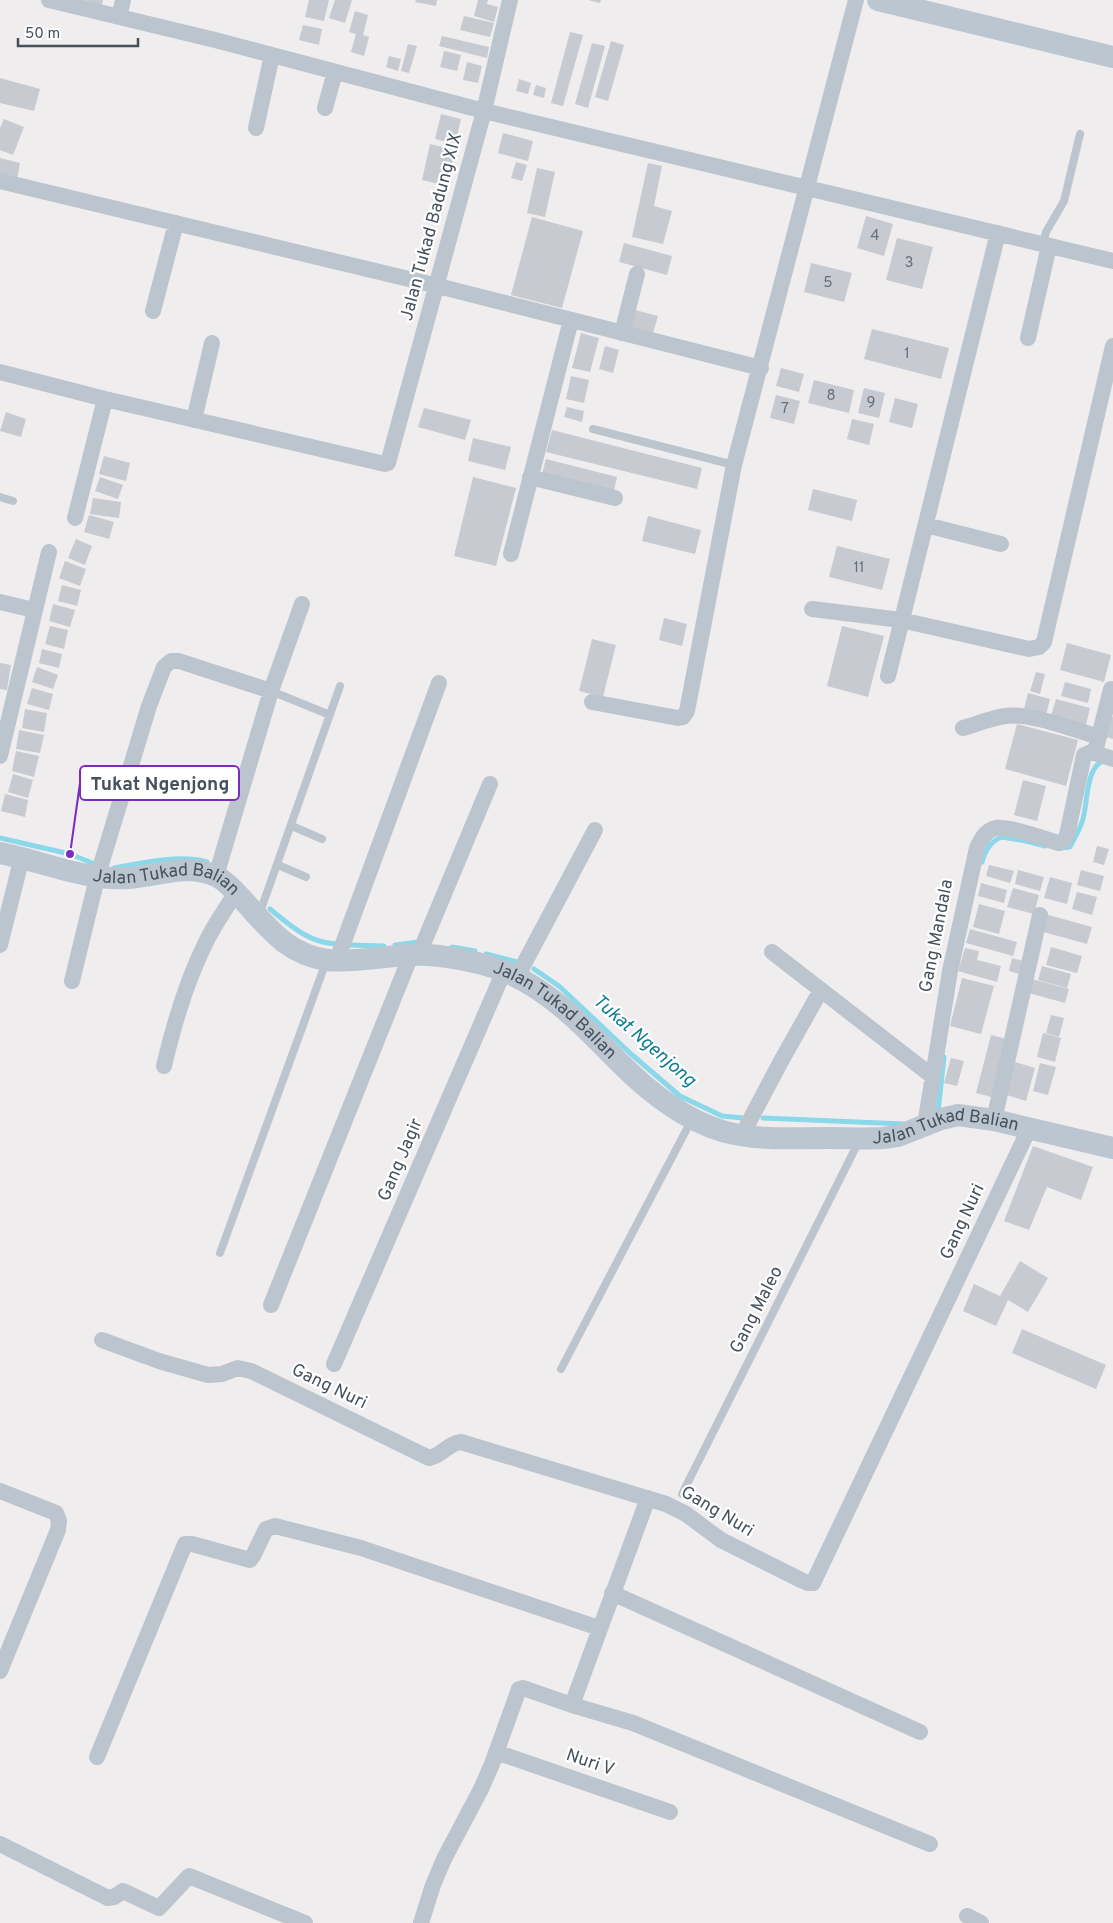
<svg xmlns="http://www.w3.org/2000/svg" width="1113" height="1923" viewBox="0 0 1113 1923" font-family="Overpass,sans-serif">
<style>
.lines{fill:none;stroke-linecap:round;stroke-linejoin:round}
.stream{stroke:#8ad8ea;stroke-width:5}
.building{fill:#c7cad0}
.lane{stroke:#bcc5cd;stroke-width:8}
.street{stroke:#bcc5cd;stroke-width:16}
.secondary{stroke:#bbc6d1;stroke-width:22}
.labels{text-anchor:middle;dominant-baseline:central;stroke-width:4.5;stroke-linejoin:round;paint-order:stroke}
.number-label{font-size:15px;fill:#666f78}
.street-label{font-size:18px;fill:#46515b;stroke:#fff}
.water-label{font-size:19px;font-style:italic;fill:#0f7d96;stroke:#fff}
.leader{fill:none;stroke:#7b2cbf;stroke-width:2}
.callout-dot{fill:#7b2cbf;stroke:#fff;stroke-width:2}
.callout{fill:#fff;stroke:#7b2cbf;stroke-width:2}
.callout-label{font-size:19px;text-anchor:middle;font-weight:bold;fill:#46515b}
</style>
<rect width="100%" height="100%" fill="#f0edee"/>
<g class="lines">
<path class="stream" d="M0 838 70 854 92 863
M1061 848 1070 847C1074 839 1079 831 1082 822 1088 806 1085 768 1103 761
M982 862C985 851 990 841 1002 837L1026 841 1045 846
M114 868C143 863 178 854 207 862
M270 909C291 926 309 943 337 944
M349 945 384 946
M395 945 419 942
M452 947 475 951
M486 954 517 962
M534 969 559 986 631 1054 680 1096 722 1116 743 1118
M937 1112H938L944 1057
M763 1118 904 1124"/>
</g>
<path class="building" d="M86 0H103L102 5 85 2Z
M309 0H329L324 21 305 17Z
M335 0H352L345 23 329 18Z
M416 0H437L436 6 415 2Z
M478 0H488L487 4 498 7 494 22 474 16Z
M588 0H601L600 3Z
M355 11 368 15 363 35 369 37 364 56 351 52 356 34 349 32Z
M464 16 494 23 490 37 460 30Z
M303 25 322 29 319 45 299 40Z
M570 32 583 35 563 106 551 103Z
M442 36 489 47 487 58 439 46Z
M611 41 624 45 608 101 595 97Z
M592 43 605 46 588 108 575 104Z
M408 44 417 46 409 73 401 71Z
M444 51 461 55 457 71 440 67Z
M389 56 401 59 398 71 386 67Z
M467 62 482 66 478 83 463 80Z
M0 78 40 89 34 111 0 103Z
M519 79 531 83 528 94 516 91Z
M536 85 546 88 544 98 533 95Z
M441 114 461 119 455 144 435 139Z
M4 119 24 127 13 155 0 150V128Z
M503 133 533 141 528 161 498 153Z
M430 144 455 150 447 186 422 180Z
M0 158 20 163 17 179 0 175Z
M516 162 527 165 522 181 511 178Z
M648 163 662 166 654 206 672 211 663 244 632 237Z
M537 168 555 172 545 217 527 213Z
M866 216 893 224 884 256 857 248Z
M532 217 583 231 562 308 511 295Z
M897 238 933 247 922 289 886 280Z
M624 243 672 256 667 275 619 262Z
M811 263 852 273 844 302 804 292Z
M635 310 658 316 653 333 630 327Z
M872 329 949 348 941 379 864 359Z
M581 333 599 338 590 372 572 368Z
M605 346 619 350 613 373 599 369Z
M781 368 804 374 799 392 776 386Z
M571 376 589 380 584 403 566 399Z
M814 380 854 390 849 413 808 403Z
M864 388 885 393 879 418 858 413Z
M776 395 800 401 794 424 770 418Z
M895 398 918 404 912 428 889 422Z
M567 407 584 411 582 422 564 417Z
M424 408 471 420 465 440 418 427Z
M6 412 26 419 21 437 0 431Z
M852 419 874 424 869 445 847 439Z
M552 430 702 468 697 489 546 452Z
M473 438 511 447 505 470 468 461Z
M104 456 130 463 126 481 99 474Z
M546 459 617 477 613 495 541 477Z
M100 477 123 485 118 499 95 491Z
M473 477 516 488 496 566 454 556Z
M813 489 857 500 852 521 808 510Z
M93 498 121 502 119 518 90 514Z
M89 515 114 522 109 539 84 532Z
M648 516 701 530 695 554 642 541Z
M76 539 92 546 85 565 68 558Z
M837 546 890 559 882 590 829 577Z
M65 561 86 569 80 586 59 578Z
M62 585 81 590 77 606 58 601Z
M53 604 75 610 70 627 49 621Z
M664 618 687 624 682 646 659 640Z
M50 626 68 630 64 649 45 644Z
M842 626 884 636 868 697 827 686Z
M592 639 616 645 603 697 579 691Z
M1067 643 1111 655 1104 682 1060 670Z
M42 649 62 654 59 668 39 663Z
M0 663 11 665 7 690 0 689Z
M37 667 58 675 53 689 32 682Z
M1036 672 1045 674 1040 694 1030 691Z
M1065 682 1091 689 1088 703 1061 696Z
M32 688 53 694 49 710 27 704Z
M1028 693 1050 699 1045 719 1023 713Z
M1056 699 1090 708 1085 729 1050 719Z
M25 709 47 713 44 732 22 728Z
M1108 716 1113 717V739L1102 736Z
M1017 724 1078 740 1066 786 1005 769Z
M19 730 44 735 40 753 16 749Z
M16 751 39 756 34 777 12 771Z
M13 774 33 780 28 798 8 792Z
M1023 780 1046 786 1037 821 1014 815Z
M5 794 28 800 25 817 1 811Z
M1097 846 1109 849 1104 865 1093 862Z
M989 865 1014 871 1010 883 986 876Z
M1018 870 1044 877 1040 891 1015 884Z
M1081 870 1104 876 1100 891 1077 885Z
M1050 877 1072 883 1067 904 1044 898Z
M981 883 1007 890 1004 903 978 896Z
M1013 888 1039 895 1034 914 1007 907Z
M1077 892 1097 897 1092 915 1072 909Z
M979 904 1005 911 999 934 973 927Z
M1045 914 1092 927 1087 944 1040 931Z
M970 929 1017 942 1013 956 966 943Z
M1051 947 1082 956 1077 973 1046 965Z
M965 948 979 951 977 960 1001 966 997 982 958 971Z
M1012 958 1023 961 1020 974 1009 971Z
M1042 966 1071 974 1067 988 1038 980Z
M962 978 994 986 981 1034 950 1026Z
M1028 978 1069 989 1065 1003 1025 992Z
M1051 1015 1064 1018 1059 1037 1046 1033Z
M1043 1033 1061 1038 1055 1062 1037 1057Z
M991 1035 1011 1040 995 1098 976 1093Z
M951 1058 964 1061 957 1086 944 1083Z
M1015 1062 1035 1068 1026 1101 1006 1095Z
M1040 1063 1056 1067 1048 1095 1033 1091Z
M1033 1146 1093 1167 1081 1200 1047 1187 1029 1230 1004 1221Z
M1020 1261 1048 1278 1028 1312 1008 1300 996 1326 963 1311 974 1284 1000 1296Z
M1022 1329 1106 1365 1096 1389 1012 1353Z"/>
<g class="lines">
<path class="lane" d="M1043 244 1046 232 1064 201 1080 134
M593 429 734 465
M0 497 13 501
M271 691 330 715
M292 826 322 839
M278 865 306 877
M259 915 340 686
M220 1253 326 962
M561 1369 691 1121
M682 1494 859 1141"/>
<path class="street" d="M49 0 215 40 484 111 1113 261
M119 17 123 0
M325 108 335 72
M256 128 272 55
M0 181 438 286 761 368
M153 311 176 223
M622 333 637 274
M1028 338 1049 246
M0 372 105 399 385 464 388 463 484 111 510 0
M194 420 212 343
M530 477 615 498
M75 518 105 399
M926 525 1001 544
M511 554 571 320
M0 602 34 610
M812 609 901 620 1029 649 1039 647 1044 642 1113 346
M888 676 998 233
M592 702 678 718 683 717 687 711 734 465 856 0
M963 728C977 724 991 718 1005 716 1030 712 1074 730 1099 737
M1096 748 1111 689
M0 756 49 552
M216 876 271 691 302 604
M0 945 22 857
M772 952 932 1076
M419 954 490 784
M337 960 439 683
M517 977 595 830
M72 981 97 878 149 706 164 667 171 661H179L271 691
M164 1066C174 1023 186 982 206 942 214 925 226 909 236 892
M994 1120 1040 915
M925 1125 950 971 977 848C981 839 986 830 996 828 1009 826 1045 839 1059 843L1064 841 1067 835 1084 755 1091 752 1113 759
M742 1135 780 1063 821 990
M271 1305 411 955
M102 1340 159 1361 208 1375 222 1374 238 1368 251 1371 429 1458C442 1456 448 1443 461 1442L666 1504 686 1514 721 1540 801 1580 808 1583H813L1029 1129
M334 1364 504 971
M0 1491 56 1513 59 1521 58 1530 0 1671
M612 1593 920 1732
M572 1705 648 1498
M496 1752 670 1812
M97 1757 185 1544H192L250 1560 253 1556 266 1529 275 1526 361 1548 599 1628
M0 1844 108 1898 114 1897 123 1891 159 1908 189 1876 305 1923
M967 1916 981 1923
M421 1923 433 1885 444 1859 481 1789 492 1764 519 1689 523 1688 572 1705 633 1723 930 1844"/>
<g class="secondary">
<path d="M878 0 1113 57"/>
<path id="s1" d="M0 853C42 861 86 881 129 878 158 876 188 863 216 876 226 881 235 891 242 899 268 927 286 954 327 960 351 963 385 956 410 955 436 953 483 962 506 972 553 992 586 1029 621 1064 649 1092 683 1119 722 1131 757 1141 793 1138 829 1138 847 1138 865 1139 883 1138L898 1136 941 1119 958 1115 994 1120 1113 1148"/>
</g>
</g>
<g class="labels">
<g class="number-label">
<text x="875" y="236">4</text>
<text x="909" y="263">3</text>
<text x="828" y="283">5</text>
<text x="907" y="354">1</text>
<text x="831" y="396">8</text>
<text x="871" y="403">9</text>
<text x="785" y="409">7</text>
<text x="859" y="568">11</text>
</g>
<g class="street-label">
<text transform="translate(432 227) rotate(-75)">Jalan Tukad Badung XIX</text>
<text stroke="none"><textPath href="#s1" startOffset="171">Jalan Tukad Balian</textPath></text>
<text transform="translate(937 936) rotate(-79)">Gang Mandala</text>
<text stroke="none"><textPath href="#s1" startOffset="606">Jalan Tukad Balian</textPath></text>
<text stroke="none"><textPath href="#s1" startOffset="1041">Jalan Tukad Balian</textPath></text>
<text transform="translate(401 1160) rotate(-67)">Gang Jagir</text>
<text transform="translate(963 1222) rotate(-65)">Gang Nuri</text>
<text transform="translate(757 1310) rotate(-63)">Gang Maleo</text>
<text transform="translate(329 1387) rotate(26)">Gang Nuri</text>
<text transform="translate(717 1512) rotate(31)">Gang Nuri</text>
<text transform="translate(590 1763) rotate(19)">Nuri V</text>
</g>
<g class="water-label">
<text transform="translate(644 1041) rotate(41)">Tukat Ngenjong</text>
</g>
</g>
<path class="leader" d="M70 854L80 783"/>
<circle class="callout-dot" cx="70" cy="854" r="5"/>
<rect class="callout" x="80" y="766" width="159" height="34" rx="5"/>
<g class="callout-label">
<text x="160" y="790">Tukat Ngenjong</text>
</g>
<path d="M18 38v8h120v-8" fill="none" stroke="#46515b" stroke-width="2.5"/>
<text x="25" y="38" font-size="15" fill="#46515b" stroke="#ffffff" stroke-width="4" paint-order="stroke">50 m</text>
</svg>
